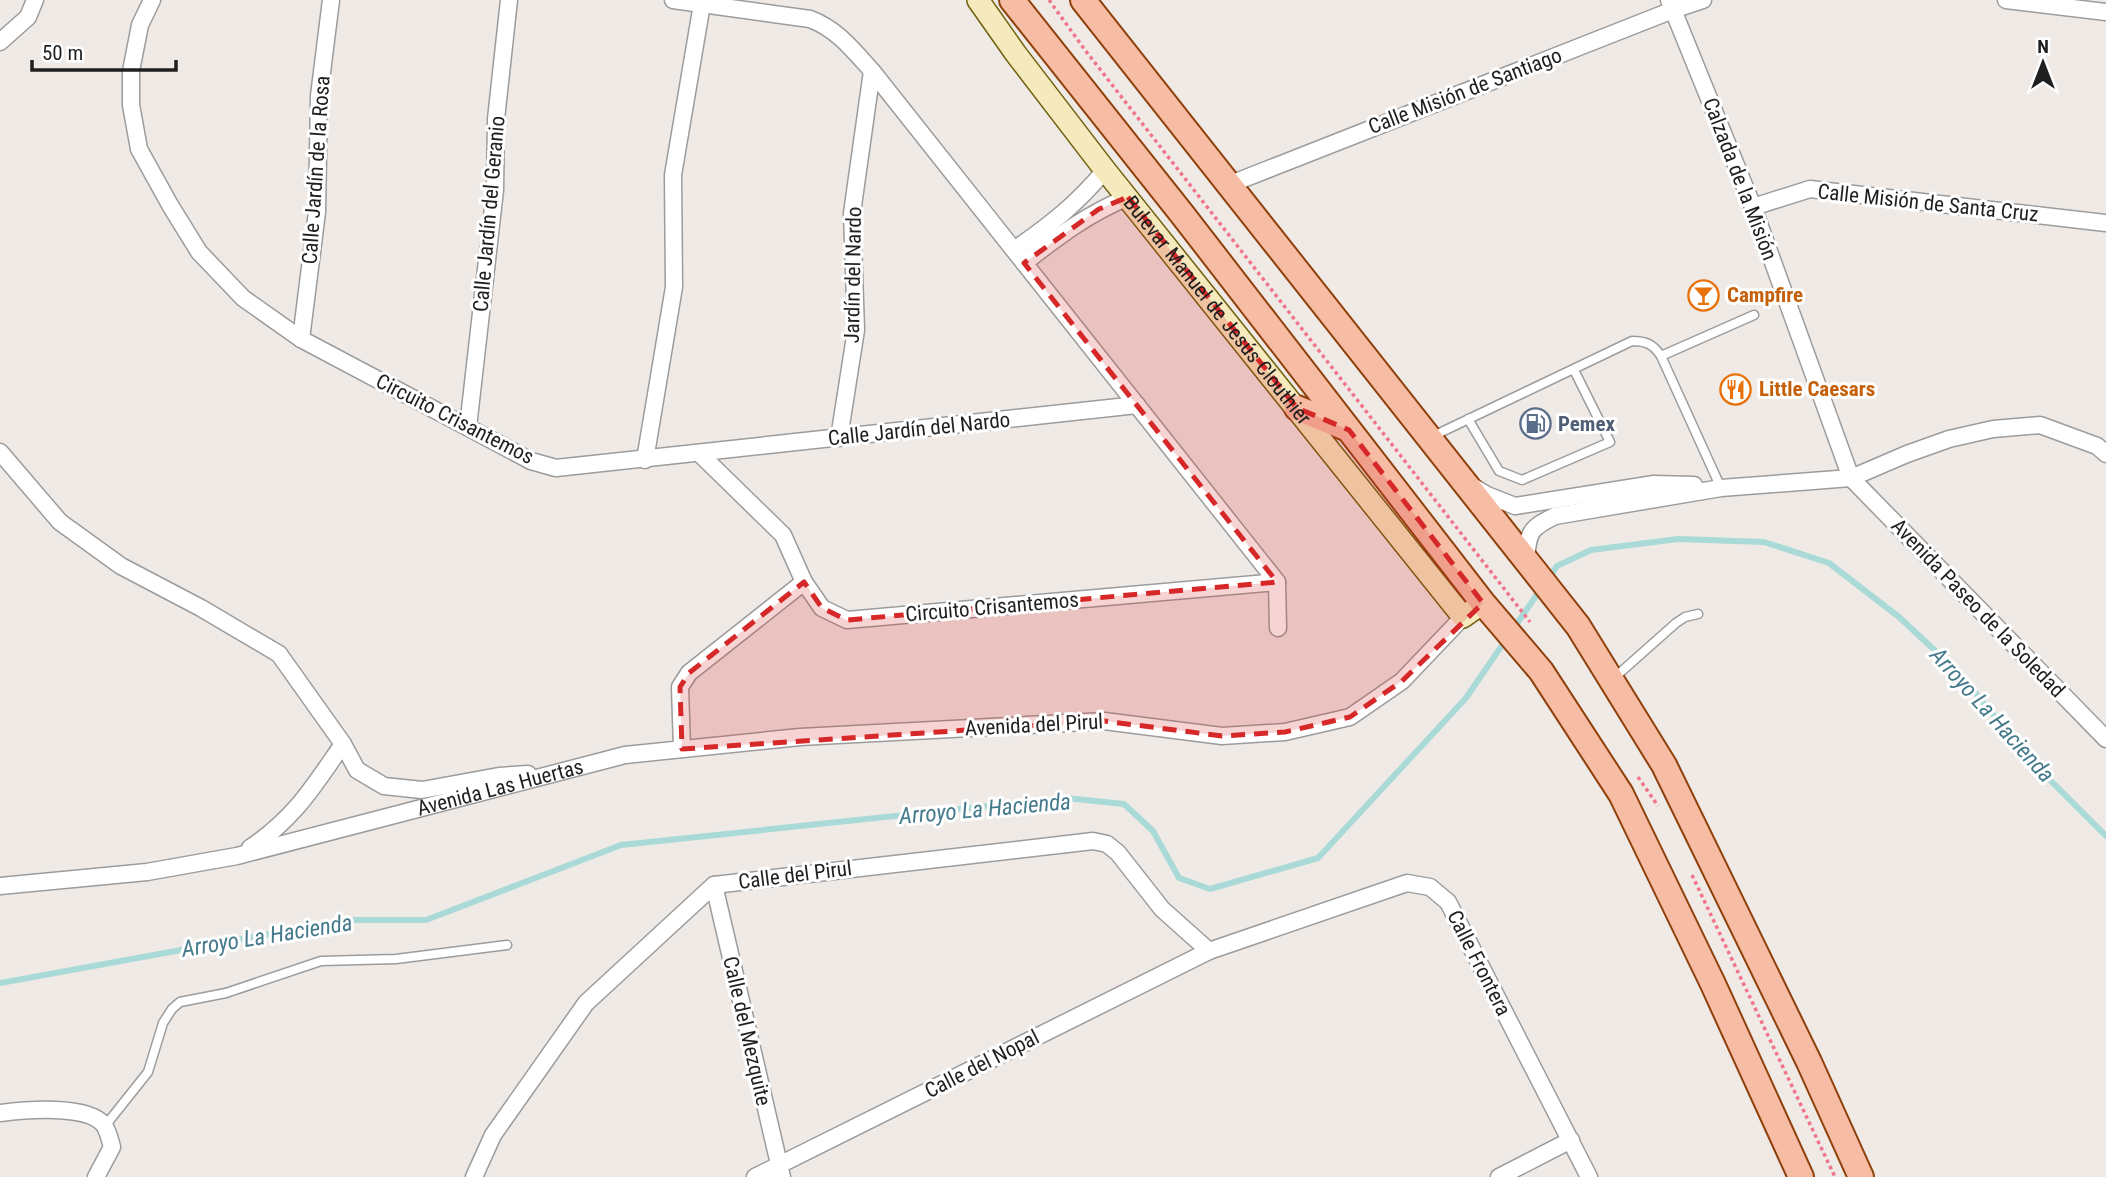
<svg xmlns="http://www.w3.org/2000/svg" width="2106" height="1177" viewBox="0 0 2106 1177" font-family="'Roboto Condensed',sans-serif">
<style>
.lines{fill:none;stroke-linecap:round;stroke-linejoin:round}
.stream{stroke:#a9dad8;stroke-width:6}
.lane-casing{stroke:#9c9c9c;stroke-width:11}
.street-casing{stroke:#9c9c9c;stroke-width:19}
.secondary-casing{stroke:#70600c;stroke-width:24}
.primary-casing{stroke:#90400a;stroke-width:28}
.path{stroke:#f1758a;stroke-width:3.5;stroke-dasharray:3.5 3.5;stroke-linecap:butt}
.lane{stroke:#fff;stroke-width:8}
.street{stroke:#fff;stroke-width:16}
.secondary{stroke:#f5e9be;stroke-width:21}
.primary{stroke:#f6bda4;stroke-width:24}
.marked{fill:#d62828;fill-opacity:0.2;stroke:#d62828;stroke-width:5;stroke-dasharray:14 9;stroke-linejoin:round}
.labels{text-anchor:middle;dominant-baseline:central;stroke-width:6;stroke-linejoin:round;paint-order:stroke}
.street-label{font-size:21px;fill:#1f1f1f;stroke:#fff}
.food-label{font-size:21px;font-weight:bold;fill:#c56008;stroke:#fff;text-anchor:start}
.service-label{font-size:21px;font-weight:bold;fill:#4e5e75;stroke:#fff;text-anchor:start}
.water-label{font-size:23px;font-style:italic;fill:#447a8b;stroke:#fff}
</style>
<rect width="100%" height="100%" fill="#efeae6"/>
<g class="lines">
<path class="stream" d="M1549 578 1557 566 1591 550 1678 539 1764 542 1829 563 1899 617 1959 673 2033 763 2106 836
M1513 629 1541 589
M0 983 346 920H426L621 845 1066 798 1124 804 1153 831 1179 878 1210 889 1318 858 1466 698 1507 638"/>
<defs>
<path id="lane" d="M1661 356 1754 315
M1468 419 1499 471 1522 480 1610 442 1574 370
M1431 437 1632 341C1646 341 1653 344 1661 356L1721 488
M1614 678 1676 623 1685 617 1698 614
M105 1126 148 1072 163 1023 172 1009 180 1002 226 993 321 961 396 959 507 945"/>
<g id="street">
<path d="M152 0 140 25 131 71V105L139 149 170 205 199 252 243 298 301 339 531 461 556 468 1137 405"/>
<path d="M673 0 810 19C837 29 853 50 872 71L1277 582 1278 628"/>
<path d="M1669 0 1753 207 1851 478 2106 739"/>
<path d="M2006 0 2106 12"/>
<path d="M0 42 28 17 35 0"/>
<path d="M1228 185 1673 10 1703 0"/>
<path d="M1753 207 1810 189 2106 223"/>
<path d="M1014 250C1050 225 1077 204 1105 170"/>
<path d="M1024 263C1060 235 1086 215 1128 197"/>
<path d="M301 339 317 212 319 96 331 0"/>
<path d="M468 427 495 190 496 119 509 0"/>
<path d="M839 438 856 330 852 213 872 71"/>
<path d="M0 452 60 522 121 566 201 608 279 654 343 744 357 770 384 786 422 790 499 776 528 774"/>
<path d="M700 454 783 535 804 582 822 608 847 620 1277 582"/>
<path d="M645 460 674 287 673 175 702 4"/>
<path d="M1474 487 1487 495 1515 506 1654 484 1694 485"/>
<path d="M1526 560C1528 532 1530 528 1555 516L1721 488 1851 478 1907 454 1949 439 1993 429 2040 425 2097 446 2106 454"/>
<path d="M682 749 680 687 689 673 804 582"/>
<path d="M250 848C295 818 313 787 343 744"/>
<path d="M714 885 782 1177"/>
<path id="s1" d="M0 886 147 872 237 856 625 755 800 737 1104 721 1222 736 1285 732 1350 717 1402 681 1463 617"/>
<path d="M0 1113C24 1110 88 1104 104 1125 108 1131 110 1140 112 1147L96 1177"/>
<path d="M474 1177 493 1135 586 1003 714 885 1093 841 1107 844 1118 853 1162 909 1209 951"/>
<path d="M755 1177 1209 951 1407 883 1430 887 1448 902 1589 1177"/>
<path d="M1499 1177 1571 1140"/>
</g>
<g id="secondary">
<path id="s2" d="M978 0 1016 54 1105 170 1463 617 1483 603"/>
</g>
<path id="primary" d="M1012 0 1182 214 1483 603 1541 671 1621 794 1713 984 1801 1177
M1083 0 1578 626 1664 765 1809 1062 1861 1177
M1297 408 1348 429"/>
</defs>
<use href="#lane" class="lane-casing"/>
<use href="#street" class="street-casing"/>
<use href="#secondary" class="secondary-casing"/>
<use href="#primary" class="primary-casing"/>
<path class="path" d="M1049 0 1085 50 1530 622
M1638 777 1658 806
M1692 875 1835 1177"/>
<use href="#lane" class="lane"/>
<use href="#street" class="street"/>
<use href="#secondary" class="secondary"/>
<use href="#primary" class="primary"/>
</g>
<path class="marked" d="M1128 197 1297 408 1349 430 1483 603 1402 681 1350 717 1285 732 1222 736 1104 721 682 749 680 687 689 673 804 582 822 608 847 620 1277 582 1024 263 1099 209Z"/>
<defs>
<symbol id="bar-ring" viewBox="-11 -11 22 22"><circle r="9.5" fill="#fff" stroke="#e8710a" stroke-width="1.5"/><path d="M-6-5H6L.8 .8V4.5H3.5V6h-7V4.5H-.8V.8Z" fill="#e8710a"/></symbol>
<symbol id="restaurant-ring" viewBox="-11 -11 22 22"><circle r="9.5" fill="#fff" stroke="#e8710a" stroke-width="1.5"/><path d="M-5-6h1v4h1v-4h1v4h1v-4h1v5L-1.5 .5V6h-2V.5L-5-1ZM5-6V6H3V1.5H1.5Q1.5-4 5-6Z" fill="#e8710a"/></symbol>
<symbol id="fuel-ring" viewBox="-11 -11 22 22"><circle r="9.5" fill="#fff" stroke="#5c6f8a" stroke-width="1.5"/><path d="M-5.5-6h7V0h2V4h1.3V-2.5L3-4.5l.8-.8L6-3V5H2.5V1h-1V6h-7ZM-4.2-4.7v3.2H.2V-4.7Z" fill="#5c6f8a"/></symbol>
</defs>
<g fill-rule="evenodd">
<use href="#bar-ring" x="1686" y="278" width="35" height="35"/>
<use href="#restaurant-ring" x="1718" y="372" width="35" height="35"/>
<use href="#fuel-ring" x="1518" y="406" width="35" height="35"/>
</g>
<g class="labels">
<g class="street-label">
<text transform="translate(1465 91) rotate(-21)">Calle Misión de Santiago</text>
<text transform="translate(316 170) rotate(-86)">Calle Jardín de la Rosa</text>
<text transform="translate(1740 179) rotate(69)">Calzada de la Misión</text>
<text transform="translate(1928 203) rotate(6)">Calle Misión de Santa Cruz</text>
<text transform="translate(489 214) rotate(-85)">Calle Jardín del Geranio</text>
<text transform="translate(853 275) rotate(-89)">Jardín del Nardo</text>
<text stroke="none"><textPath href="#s2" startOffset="392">Bulevar Manuel de Jesús Clouthier</textPath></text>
<text transform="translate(455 419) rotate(27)">Circuito Crisantemos</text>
<text transform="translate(919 429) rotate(-6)">Calle Jardín del Nardo</text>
<text transform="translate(992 607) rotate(-5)">Circuito Crisantemos</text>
<text transform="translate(1978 608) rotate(46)">Avenida Paseo de la Soledad</text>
<text transform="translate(1034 725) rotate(-3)">Avenida del Pirul</text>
<text stroke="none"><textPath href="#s1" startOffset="511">Avenida Las Huertas</textPath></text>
<text transform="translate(795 875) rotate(-7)">Calle del Pirul</text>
<text transform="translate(1479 963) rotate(63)">Calle Frontera</text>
<text transform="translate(747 1031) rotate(77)">Calle del Mezquite</text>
<text transform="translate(982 1064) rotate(-27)">Calle del Nopal</text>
</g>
<g class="food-label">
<text x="1727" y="295">Campfire</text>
<text x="1759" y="389">Little Caesars</text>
</g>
<g class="service-label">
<text x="1558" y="424">Pemex</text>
</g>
<g class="water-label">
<text transform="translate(1992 715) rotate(48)">Arroyo La Hacienda</text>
<text transform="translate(985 809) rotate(-5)">Arroyo La Hacienda</text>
<text transform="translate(267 936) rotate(-9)">Arroyo La Hacienda</text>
</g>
</g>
<g transform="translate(2043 63)" stroke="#ffffff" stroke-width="5" paint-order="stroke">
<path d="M0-5L12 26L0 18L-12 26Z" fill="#1f1f1f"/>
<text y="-10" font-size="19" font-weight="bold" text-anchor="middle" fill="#1f1f1f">N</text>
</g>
<path d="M32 60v10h144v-10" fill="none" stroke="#1f1f1f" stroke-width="3.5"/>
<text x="42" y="60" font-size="21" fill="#1f1f1f" stroke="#ffffff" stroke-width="5" paint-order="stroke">50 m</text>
</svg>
